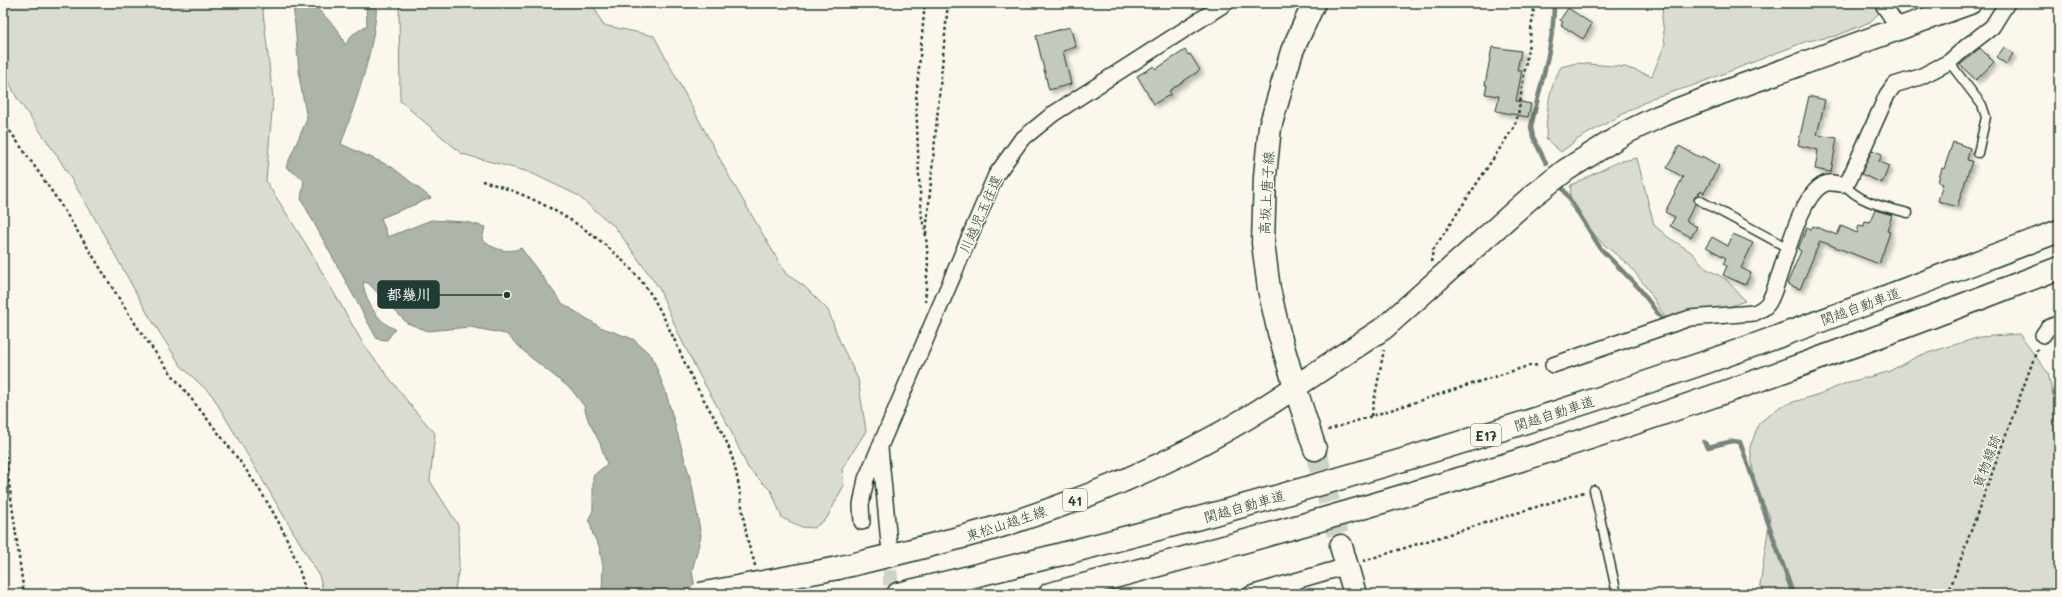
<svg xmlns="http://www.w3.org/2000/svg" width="2062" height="597" viewBox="0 0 2062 597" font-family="Mali,'Klee One',sans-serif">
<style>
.green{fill:#dbdcd1;stroke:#7d8c82}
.water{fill:#adb4aa;stroke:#74847b}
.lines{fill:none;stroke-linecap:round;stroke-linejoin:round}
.stream{stroke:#74847b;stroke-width:4.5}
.building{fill:#c4c9be;stroke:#1f3d34;filter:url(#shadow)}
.street-tunnel{stroke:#cfd2c7;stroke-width:15;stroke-dasharray:15 8;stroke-linecap:butt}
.primary-tunnel{stroke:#cfd2c7;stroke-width:22;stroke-dasharray:22 11;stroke-linecap:butt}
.lane-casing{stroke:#1f3d34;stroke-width:11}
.street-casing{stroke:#1f3d34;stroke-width:18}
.secondary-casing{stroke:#1f3d34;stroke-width:25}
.primary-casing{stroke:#1f3d34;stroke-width:25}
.highway-casing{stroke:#1f3d34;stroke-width:25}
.path{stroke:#1f3d34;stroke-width:2.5;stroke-dasharray:3 3;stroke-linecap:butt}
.lane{stroke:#fbf7ec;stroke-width:8}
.street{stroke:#fbf7ec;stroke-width:15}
.secondary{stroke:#fbf7ec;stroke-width:22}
.primary{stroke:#fbf7ec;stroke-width:22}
.highway{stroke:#fbf7ec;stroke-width:22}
.primary-bridge-casing{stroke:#1f3d34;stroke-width:25;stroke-linecap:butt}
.primary-bridge{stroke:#fbf7ec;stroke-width:22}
.labels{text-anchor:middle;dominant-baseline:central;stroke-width:3;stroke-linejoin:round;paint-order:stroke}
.shield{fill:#fbf7ec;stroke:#61756b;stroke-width:1}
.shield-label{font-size:13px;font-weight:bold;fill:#1f3d34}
.street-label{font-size:14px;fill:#1f3d34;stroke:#fbf7ec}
.leader{fill:none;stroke:#1f3d34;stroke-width:1.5}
.callout-dot{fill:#1f3d34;stroke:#fbf7ec;stroke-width:1.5}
.callout{fill:#1f3d34;stroke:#1f3d34;stroke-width:1.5}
.callout-label{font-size:15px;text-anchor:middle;font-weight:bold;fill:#fff}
</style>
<defs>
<filter id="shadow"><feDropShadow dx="3.5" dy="3.5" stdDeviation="2" flood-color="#0004"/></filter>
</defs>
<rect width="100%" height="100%" fill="#fbf7ec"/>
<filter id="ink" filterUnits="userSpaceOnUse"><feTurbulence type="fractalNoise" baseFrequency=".025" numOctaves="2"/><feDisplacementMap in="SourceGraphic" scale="8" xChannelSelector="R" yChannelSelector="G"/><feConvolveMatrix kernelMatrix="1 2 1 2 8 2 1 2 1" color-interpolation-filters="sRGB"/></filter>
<g filter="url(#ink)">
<path class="green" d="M3 3H262L273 99 266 181 307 246 365 347 415 411 435 433 430 481 458 525 459 568 454 594H324L319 575 212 395 181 366 149 316 93 215 58 157 17 98 3 70Z
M399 3H592L603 25 654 36 730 178 786 274 804 286 828 310 840 342 858 379 866 431 842 469 844 485 827 518 814 528 802 527 782 518 772 492 748 468 729 427 700 376 679 335 659 288 615 227 577 195 529 172 462 154 400 101Z
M1663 3H1885L1882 10 1870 22 1836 36 1807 41 1692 86 1652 98 1578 139 1561 152 1546 139C1547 111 1547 92 1561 67L1576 63 1625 67 1652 76 1665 44 1662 17Z
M1637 158 1654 225 1668 237 1691 252 1707 269 1726 279 1745 301 1723 309 1666 319 1649 291 1630 266 1601 242 1569 205 1571 185 1618 162Z
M2019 334 2048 373 2054 400V435L2059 453V594H1766L1760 585 1770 517 1755 485 1750 447 1759 423 1781 406 1819 394 1849 382 1888 372 1918 356 1980 337Z"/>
<path class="water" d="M293 3H317L318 9 338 30 345 45 352 35 367 25 366 3H377C374 52 357 98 341 144L392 167 431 198 381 218 388 237 431 220 466 222 485 227 482 240C494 249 506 254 521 248L562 303 600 327 633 339 652 356 666 393 692 485 701 536 692 571 696 594H600L602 591 603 566 599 546 593 535 589 519 593 510V476L607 464 600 443 588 420 584 406 571 389 529 356 506 334 470 327 428 331 407 323 368 283 363 282C365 300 377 322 395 329L387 340 377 339 301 199 304 180 286 167 307 119 300 82Z"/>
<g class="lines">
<path class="stream" d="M1546 163 1533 137 1531 127C1540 85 1554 46 1554 3
M1562 187 1601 249 1639 288 1662 319
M1704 442 1708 447 1733 441 1740 442 1793 594"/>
</g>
<path class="building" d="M1568 8 1592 24 1583 39 1561 25 1563 22 1560 20Z
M1070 27 1076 47 1063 51 1071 84 1049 90 1036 36Z
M1492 47 1521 51 1517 70H1522L1516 101 1531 104 1528 117 1496 111 1499 96 1485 94 1487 85H1485Z
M2004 47 2013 54 2006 64 1997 57Z
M1980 48 1994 62 1976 80 1960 65Z
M1185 50 1188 55 1190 54 1200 70 1169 91 1171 94 1154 104 1137 76 1154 66 1156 69Z
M1809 96 1825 100 1817 135 1837 138 1831 172 1815 169 1818 150 1798 145Z
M1953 142 1970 148 1967 160 1972 161 1957 207 1938 201 1943 184 1938 182 1942 168 1944 169Z
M1679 146 1701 158 1702 156 1719 166 1704 193 1701 191 1694 198 1695 204 1686 221 1697 227 1691 237 1670 226 1675 217 1665 212 1683 177 1667 168Z
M1872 150 1882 154 1879 162 1889 166 1882 183 1861 174Z
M1875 210 1892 215 1887 231 1890 232 1879 264 1820 241 1800 289 1787 284 1801 251 1798 249 1807 227 1811 229 1813 226 1837 235 1841 226 1857 233 1859 225 1864 226 1865 221 1870 222Z
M1733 234 1753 243 1741 268 1751 273 1745 285 1723 275 1727 266 1723 264 1726 258 1706 247 1712 237 1728 246Z"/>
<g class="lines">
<path class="street-tunnel" d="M889 547 891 594"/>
<path class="primary-tunnel" d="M1315 449 1341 546"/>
<defs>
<path id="lane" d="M1949 62 1982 105 1986 117 1978 153
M1844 184C1859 203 1886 207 1908 213
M1699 200 1788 248
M1594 490 1617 594
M1294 594 1298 580"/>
<path id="street" d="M1882 3 1899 28
M2043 335 2048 328 2059 323
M1553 365 1690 318 1754 313C1761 310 1767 307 1770 300 1783 276 1798 189 1828 183 1832 182 1839 185 1844 184L1849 180 1887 95 1894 85 1920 77 1949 62 1966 47 1992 27 2007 3
M880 448 889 543
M862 522 861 505 866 479 996 175 1021 140 1053 114 1226 3
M1251 594 1347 566"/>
<path id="secondary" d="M1314 3 1292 51 1270 127 1265 176 1263 243 1269 289 1279 333 1295 387 1384 328 1530 198 1566 170 1625 133 1658 117 1721 93 1970 3"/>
<path id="primary" d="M1341 546 1355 594
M838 568C892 555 948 542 1001 526 1105 493 1206 449 1295 387L1315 449"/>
<path id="highway" d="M898 594C1167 531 1431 457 1692 367 1815 325 1937 277 2059 231
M1050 594C1209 552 1369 508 1527 458 1706 402 1884 336 2059 268"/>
</defs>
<use href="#lane" class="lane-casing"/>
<use href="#street" class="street-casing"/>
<use href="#secondary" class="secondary-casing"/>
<use href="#primary" class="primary-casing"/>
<use href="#highway" class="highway-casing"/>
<path class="path" d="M3 121C27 156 52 190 74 226 98 263 120 302 145 338 202 420 283 494 306 594
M482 181C541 196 612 239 648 290 665 315 680 354 694 382 707 407 724 430 732 457 741 486 742 517 749 546 751 553 754 559 755 566
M926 234 948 3
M1431 262 1433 250 1514 127 1518 115 1535 3
M925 302 928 262 926 236 922 218 919 178 916 99 925 3
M1371 416 1384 350
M1328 430 1528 366 1539 365
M3 438 24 594
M1363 561 1584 492
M1948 594 2038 347"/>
<use href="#lane" class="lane"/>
<use href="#street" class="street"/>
<use href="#secondary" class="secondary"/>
<use href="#primary" class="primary"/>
<use href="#highway" class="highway"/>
<defs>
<path id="primary-bridge" d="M700 594 838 568"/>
</defs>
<use href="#primary-bridge" class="primary-bridge-casing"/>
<use href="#primary-bridge" class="primary-bridge"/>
</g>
</g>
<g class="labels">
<g class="shield">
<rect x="1471" y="424" width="30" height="22" rx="3"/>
<rect x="1063" y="489" width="24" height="22" rx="3"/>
</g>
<g class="shield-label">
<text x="1486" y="435">E17</text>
<text x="1075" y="500">41</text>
</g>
<g class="street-label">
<text transform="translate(1266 193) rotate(-87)">高坂上唐子線</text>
<text transform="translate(980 214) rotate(-66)">川越児玉往還</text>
<text transform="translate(1860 306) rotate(-20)">関越自動車道</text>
<text transform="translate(1554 413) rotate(-18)">関越自動車道</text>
<text transform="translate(1986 461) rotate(-70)">貨物線跡</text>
<text transform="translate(1244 506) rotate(-16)">関越自動車道</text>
<text transform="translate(1006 523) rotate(-18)">東松山越生線</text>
</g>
</g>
<path class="leader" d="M507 295L439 295"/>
<circle class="callout-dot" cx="507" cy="295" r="4"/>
<rect class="callout" x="378" y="281" width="61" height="27" rx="4"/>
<g class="callout-label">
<text x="409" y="300">都幾川</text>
</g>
<rect width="2062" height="597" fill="none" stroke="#fbf7ec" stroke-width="16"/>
<rect x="8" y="8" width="2046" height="581" fill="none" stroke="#1f3d34" stroke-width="1.5" filter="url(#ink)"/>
</svg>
